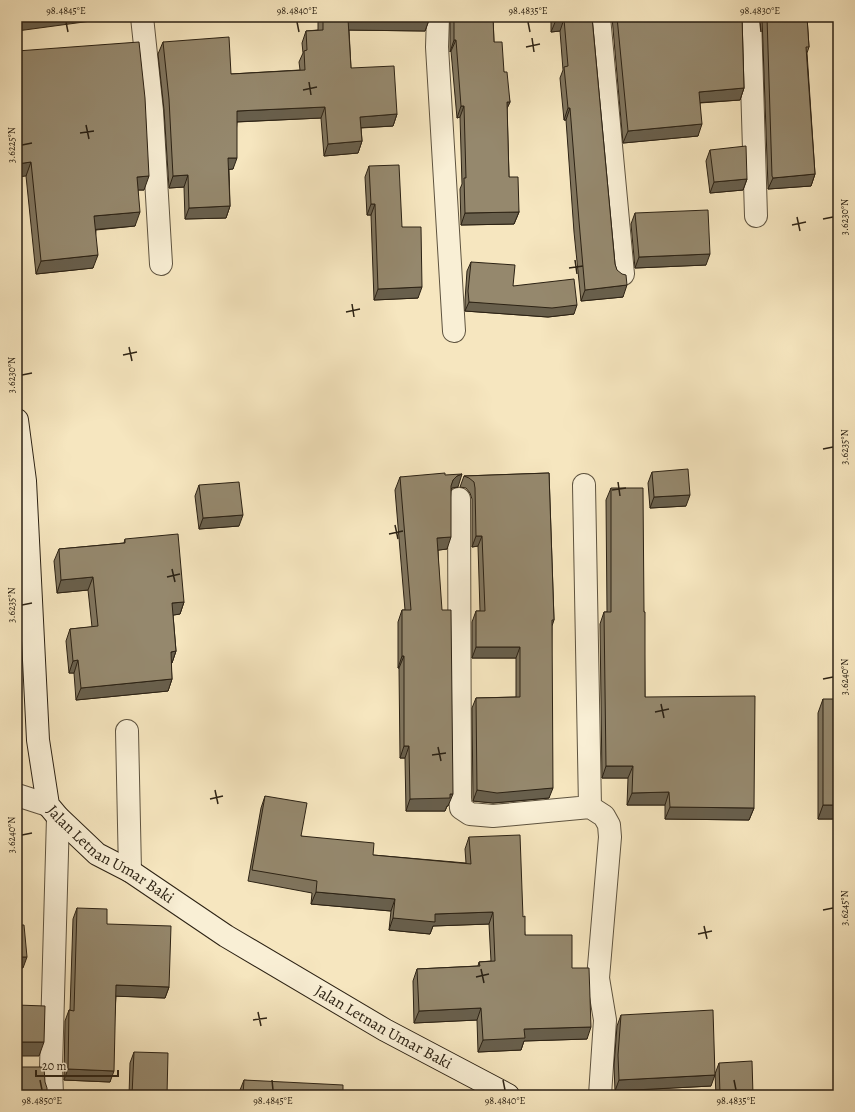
<svg xmlns="http://www.w3.org/2000/svg" width="855" height="1112" viewBox="0 0 855 1112" font-family="Alegreya,serif">
<style>
.lines{fill:none;stroke-linecap:round;stroke-linejoin:round}
.street-casing{stroke:#5e533f;stroke-width:24}
.secondary-casing{stroke:#2c2214;stroke-width:24}
.street{stroke:#f9efd5;stroke-width:22}
.secondary{stroke:#f9efd5;stroke-width:22}
.wall{fill:#80755e;stroke:#2c2214}
.shaded-wall{fill:#685f4c;stroke:#2c2214}
.building{fill:#95886d;stroke:#2c2214}
.ticks{fill:none;stroke:#2c2214;stroke-width:1.5}
.labels{text-anchor:middle;dominant-baseline:central;stroke-width:4;stroke-linejoin:round;paint-order:stroke}
.street-label{font-size:16px;fill:#2c2214;stroke:#f9efd5}
.neatline{fill:none;stroke:#2c2214;stroke-width:1.5}
.ticks-label{font-size:10px;text-anchor:middle;fill:#2c2214}
</style>
<rect width="100%" height="100%" fill="#f6e6bf"/>
<filter id="stains"><feTurbulence type="fractalNoise" baseFrequency=".005" numOctaves="4"/><feColorMatrix values="0 0 0 0 .2 0 0 0 0 .09 0 0 0 0 .02 0 0 0 .5 -.17"/></filter>
<radialGradient id="worn" r=".72"><stop offset=".6" stop-color="#630" stop-opacity="0"/><stop offset="1" stop-color="#630" stop-opacity=".3"/></radialGradient>
<g class="lines">
<defs>
<path id="street" d="M142 17 152 111 161 264
M438 17 437 47 454 331
M599 17 623 274
M750 17 756 216
M584 485 590 807
M459 499 460 798 461 808 470 814 493 816 590 807 604 816 609 825 610 837 598 978 605 1020 600 1095
M127 731 130 871
M17 795 48 805
M52 1095 51 1068 58 817"/>
<g id="secondary">
<path id="s1" d="M17 420 25 481 38 740 48 805 58 817 97 854 130 871 226 936 385 1030 508 1095"/>
</g>
</defs>
<use href="#street" class="street-casing"/>
<use href="#secondary" class="secondary-casing"/>
<use href="#street" class="street"/>
<use href="#secondary" class="secondary"/>
</g>
<path class="wall" d="M318 17H429V20L425 31 349 30 351 68 397 114 393 126 361 128 362 141 358 153 324 156 321 118 237 122 233 169H229L230 206 226 218 185 219 184 187 169 188 164 110 158 54 163 42 231 74 300 70 299 62 303 53 302 43 306 31 318 30Z
M450 17H493L494 42 504 72 510 102 507 108 509 177 519 212 514 224 461 225 460 189 462 184 460 117 457 118 451 51 450 52Z
M551 17H592L615 264 623 297 581 301 574 232 566 120H564L560 78 563 70 560 31 551 32Z
M612 17H742L744 88 740 100 700 103 698 136 623 143Z
M762 17H807L809 47 807 53 815 174 811 186 768 189V187Z
M17 51 144 190H138L135 226 96 230 93 268 36 274 26 176Z
M710 150 747 179 743 190 710 193 706 161Z
M369 166 402 227 418 298 374 300 371 215H367L365 177Z
M635 213 706 265 635 268 631 224Z
M471 262 513 286 574 314 548 317 465 311V300L467 271Z
M652 472 686 506 650 508 648 483Z
M549 473 554 620 552 626 549 798 493 803 473 801 472 708 476 698 516 697V658H472V622L476 611H480L478 546 472 547V499L470 493 466 488 460 487 464 476Z
M400 477 458 487 452 488 451 490 447 549 438 550 448 806H447L445 811H406L405 758H400L399 668H398V622L402 610H405L395 490Z
M199 485 239 526 199 529 195 496Z
M611 488 644 612 645 697 754 808 749 820 665 819V805H627L628 778H602L600 624 604 612H607L606 500Z
M125 539 184 602 180 614 173 615 176 651 172 663H171L172 679 168 691 76 700 74 673H69L66 641 70 629 92 627 88 590 57 593 54 561 59 549 124 543Z
M823 699 838 819H818V713Z
M265 796 301 836 373 855 466 863 465 849 469 837 523 917 525 935 572 968 587 1039 524 1041 521 1050 478 1052 477 1020 414 1023 413 981 417 969 478 966 479 962 491 961 489 924 433 926 430 934 389 930 391 911 311 904 312 893 248 881 261 808Z
M77 908 107 924 169 987 165 998 116 996 110 1082 64 1080 65 1021 69 1010H70L73 919Z
M621 1015 711 1086 615 1091 614 1066 617 1026Z
M134 1052 167 1095H129L130 1063Z
M719 1063 753 1095H716L715 1074Z
M244 1080 343 1095H354H240V1090Z"/>
<path class="shaded-wall" d="M38 17H121L17 31V20Z
M348 19 429 20 425 31 344 30Z
M564 19 560 31 551 32 556 20Z
M454 40H456L451 51 450 52Z
M744 88 740 100 694 103 699 92Z
M507 102H510L505 113Z
M461 106H464L460 117 457 118Z
M325 107 321 118 233 122 237 111Z
M568 108H570L566 120H564Z
M397 114 393 126 355 128 360 117Z
M702 124 698 136 623 143 628 131Z
M362 141 358 153 324 156 328 144Z
M228 158H237L233 169 224 170Z
M31 162 26 176 17 177V164Z
M815 174 811 186 768 189 773 178Z
M188 175 184 187 169 188 173 176Z
M149 176 144 190H132L137 177Z
M747 179 743 190 710 193 714 182Z
M371 204H375L371 215H367Z
M230 206 226 218 185 219 189 208Z
M140 212 135 226 89 230 94 216Z
M519 212 514 224 461 225 465 213Z
M710 254 706 265 635 268 639 257Z
M98 255 93 268 36 274 41 261Z
M627 285 623 297 581 301 585 290Z
M422 287 418 298 374 300 378 289Z
M469 302 577 305 574 314 548 317 465 311Z
M462 474 458 487 452 488 448 492 453 480 457 476Z
M690 495 686 506 650 508 654 497Z
M243 515 239 526 199 529 203 518Z
M476 536H482L478 546 472 547Z
M451 537 447 549 432 551 437 538Z
M93 577 88 590 57 593 61 580Z
M184 602 180 614 168 616 172 603Z
M476 647H520L516 658H472Z
M176 651 172 663 166 664 171 652Z
M402 656H404L399 668H398Z
M78 660 74 673H69L73 661Z
M172 679 168 691 76 700 81 688Z
M404 746H409L405 758H400Z
M606 766H633L628 778H602Z
M553 788 549 798 493 803 473 801 477 790Z
M669 792 665 805H627L632 793Z
M450 794H453L448 806H447L445 811H406L410 799Z
M823 805H838V819H818Z
M670 807 754 808 749 820 665 819Z
M316 892 395 899 391 911 311 904Z
M493 912 489 924 433 926 430 934 389 930 393 918 435 914Z
M17 957H27L23 968H17Z
M116 985 169 987 165 998 112 996Z
M481 1008 477 1020 414 1023 419 1011Z
M591 1027 587 1039 524 1041 521 1050 478 1052 483 1040 524 1029Z
M22 1042H44L39 1056H17V1043Z
M68 1069 114 1071 110 1082 64 1080Z
M715 1075 711 1086 615 1091 619 1080Z"/>
<path class="building" d="M17 17H38L17 20Z
M323 17H429V20L348 19 351 68 394 66 397 114 360 117 362 141 328 144 325 107 237 111V158H228L230 206 189 208 188 175 173 176 169 99 163 42 229 37 231 74 305 70 304 51 307 50 306 31 323 30Z
M454 17H493L494 42H502L504 72H507L510 102H507L509 177H518L519 212 465 213 464 178H466L464 106H461L456 40H454Z
M555 17H592L615 264 617 270 622 274 626 275 627 285 585 290 579 221 570 108H568L564 67 568 66 564 19 556 20Z
M617 17H742L744 88 699 92 702 124 628 131Z
M767 17H807L809 47H806L815 174 773 178 772 176Z
M139 42 145 98 149 176 137 177 140 212 94 216 98 255 41 261 31 162 17 164V51Z
M746 146 747 179 714 182 710 150Z
M399 165 402 227H421L422 287 378 289 375 204H371L369 166Z
M708 210 710 254 639 257 635 213Z
M471 262 515 265 513 286 574 279 577 305 552 308 469 302 468 291Z
M688 469 690 495 654 497 652 472Z
M445 473V475L462 474 457 476 453 480 451 486V537L437 538 442 610H451L453 794H450V798L410 799 409 746H404V656H402V610H411L400 477Z
M549 473 554 620H552L553 788 497 793 477 790 476 698 520 697V647H476V611H485L482 536H476L475 488 474 482 469 478 464 476Z
M239 482 243 515 203 518 199 485Z
M611 488H643L644 612H645V697L755 696 754 808 670 807 669 792 632 793 633 766H606L604 612H611Z
M178 534 184 602 172 603 176 651 171 652 172 679 81 688 78 660 73 661 70 629 98 626 93 577 61 580 59 549 125 543V539Z
M823 699H838V805H823Z
M265 796 307 803 301 836 374 843 373 855 471 864 469 837 520 835 523 917 525 916V935H572V968H589L591 1027 524 1029 525 1038 483 1040 481 1008 419 1011 417 969 480 966 479 962 495 961 493 912 435 914V922L393 918 395 899 316 892 317 881 252 870Z
M17 867 21 868 18 925H24L27 957H17Z
M77 908 107 909V924L171 926 169 987 116 985 114 1071 68 1069 69 1010 74 1011Z
M17 1005 45 1006 44 1042H22L17 1043Z
M713 1010 715 1075 619 1080 618 1055 621 1015Z
M134 1052 168 1053 167 1095H132Z
M752 1061 753 1095H720L719 1063Z
M17 1065 22 1067H44L45 1082 47 1088V1095H17Z
M244 1080 343 1085V1095H354H243Z"/>
<path class="ticks" d="M66 22 68 32M297 22 299 32M528 22 530 32M760 22 761 32M532 38 534 52M526 47 540 44M309 82 311 95M303 90 317 87M86 125 89 139M80 133 94 131M22 145 32 143M797 217 800 231M823 219 833 217M792 225 806 222M575 260 577 274M569 268 583 266M352 304 354 317M346 312 360 309M129 347 132 361M123 355 137 352M22 375 32 373M823 449 833 447M618 482 620 496M612 490 626 488M395 525 398 539M389 534 403 531M172 569 175 582M167 577 180 574M22 605 32 603M823 679 833 677M661 704 664 718M655 712 669 709M438 747 441 761M432 755 446 753M215 790 218 804M210 799 223 796M22 835 32 833M823 910 833 908M704 926 707 939M698 934 712 931M481 969 484 983M476 977 489 974M258 1012 261 1026M253 1020 267 1018M40 1080 42 1090M272 1080 273 1090M503 1080 505 1090M734 1080 736 1090"/>
<g class="labels">
<g class="street-label">
<text stroke="none"><textPath href="#s1" startOffset="467">Jalan Letnan Umar Baki</textPath></text>
<text stroke="none"><textPath href="#s1" startOffset="791">Jalan Letnan Umar Baki</textPath></text>
</g>
</g>
<rect width="855" height="1112" fill="none" stroke="#f6e6bf" stroke-width="44"/>
<path d="M36 1070v6h82v-6" fill="none" stroke="#2c2214" stroke-width="2"/>
<text x="42" y="1070" font-size="12" fill="#2c2214" stroke="#f9efd5" stroke-width="3" paint-order="stroke">20 m</text>
<rect x="22" y="22" width="811" height="1068" class="neatline"/>
<g class="ticks-label">
<text x="66" y="14">98.4845°E</text>
<text x="297" y="14">98.4840°E</text>
<text x="528" y="14">98.4835°E</text>
<text x="760" y="14">98.4830°E</text>
<text transform="translate(11 145) rotate(-90)" y="4">3.6225°N</text>
<text transform="translate(844 217) rotate(-90)" y="4">3.6230°N</text>
<text transform="translate(11 375) rotate(-90)" y="4">3.6230°N</text>
<text transform="translate(844 447) rotate(-90)" y="4">3.6235°N</text>
<text transform="translate(11 605) rotate(-90)" y="4">3.6235°N</text>
<text transform="translate(844 677) rotate(-90)" y="4">3.6240°N</text>
<text transform="translate(11 835) rotate(-90)" y="4">3.6240°N</text>
<text transform="translate(844 908) rotate(-90)" y="4">3.6245°N</text>
<text x="42" y="1104">98.4850°E</text>
<text x="273" y="1104">98.4845°E</text>
<text x="505" y="1104">98.4840°E</text>
<text x="736" y="1104">98.4835°E</text>
</g>
<rect width="100%" height="100%" filter="url(#stains)"/>
<rect width="100%" height="100%" fill="url(#worn)"/>
</svg>
